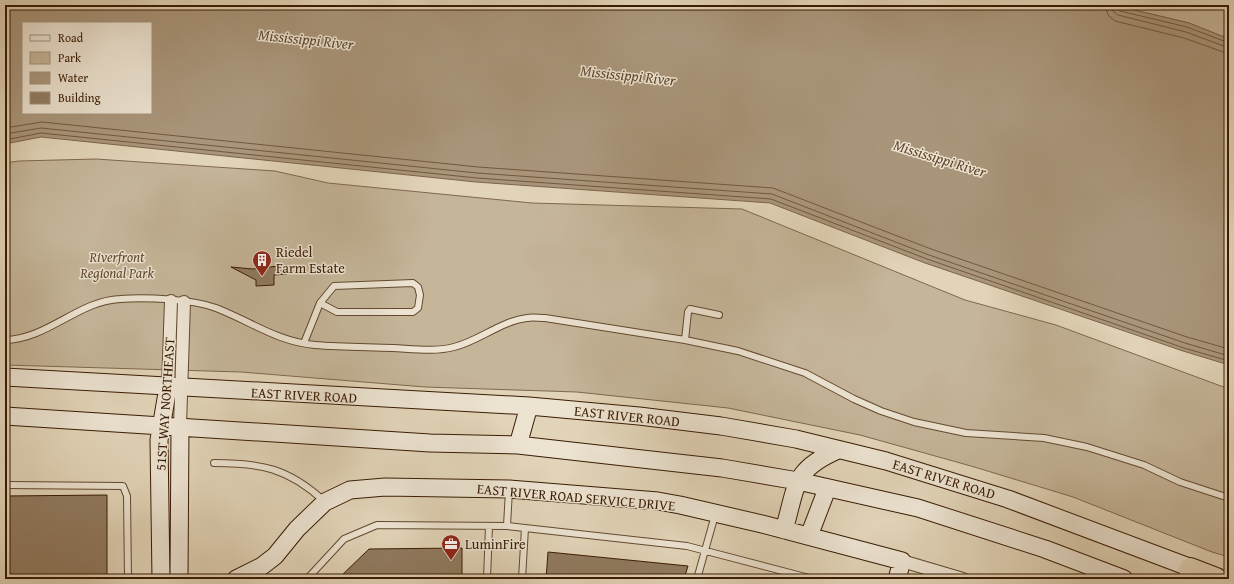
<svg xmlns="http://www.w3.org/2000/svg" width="1234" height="584" viewBox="0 0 1234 584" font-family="'Gentium Book Plus',serif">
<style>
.green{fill:#c5b599;stroke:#7f684e}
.water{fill:#a9957a;stroke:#7c644a;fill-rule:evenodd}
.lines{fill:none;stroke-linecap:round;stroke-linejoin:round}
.shore{stroke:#71583e;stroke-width:1}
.building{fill:#917b61;stroke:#391b03}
.lane-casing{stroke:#634930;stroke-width:8}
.street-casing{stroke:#634930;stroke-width:14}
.secondary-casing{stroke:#391b03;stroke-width:19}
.highway-casing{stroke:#391b03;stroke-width:24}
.lane{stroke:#ece3d1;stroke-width:6}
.street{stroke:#ece3d1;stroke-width:12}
.secondary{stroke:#ece3d1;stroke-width:17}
.highway{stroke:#e2d4b8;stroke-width:22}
.labels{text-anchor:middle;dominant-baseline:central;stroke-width:3;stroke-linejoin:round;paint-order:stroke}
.poi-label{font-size:14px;fill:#391b03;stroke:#ece3d1;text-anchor:start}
.park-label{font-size:14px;font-style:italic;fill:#634930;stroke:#ece3d1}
.street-label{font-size:14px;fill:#391b03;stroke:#ece3d1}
.water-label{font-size:15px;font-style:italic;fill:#60462d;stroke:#ece3d1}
</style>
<rect width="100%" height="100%" fill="#e2d4b8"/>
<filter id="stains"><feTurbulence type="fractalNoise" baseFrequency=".005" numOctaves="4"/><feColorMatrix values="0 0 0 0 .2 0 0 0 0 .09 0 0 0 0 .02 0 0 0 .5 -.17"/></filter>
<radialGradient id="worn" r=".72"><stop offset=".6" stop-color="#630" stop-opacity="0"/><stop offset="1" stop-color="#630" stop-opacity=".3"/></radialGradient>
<path class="green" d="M1113 5H1229V39L1189 23Z
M96 159 275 171 328 183 532 203 742 209 965 300 1056 325 1229 389V557L1212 552 1073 497 971 466 860 435 728 408 577 392 425 387 241 372 5 365V163L19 161Z"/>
<path class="water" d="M5 5H1113L1189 23 1229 39V365L1183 351 925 263 770 203 476 182 41 137 5 144ZM23 23H151V113H23Z"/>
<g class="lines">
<path class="shore" d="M1105 5 1108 15 1115 21 1184 38 1229 54
M1111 5 1113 11 1118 15 1186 32 1229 48
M1116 5 1120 11 1187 27 1229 43
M5 128 42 122 478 167 773 188 931 249 1187 337 1229 349
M5 134 41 128 477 173 772 194 929 255 1185 343 1229 356
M5 140 41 133 477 178 771 199 927 259 1184 348 1229 361"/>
</g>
<path class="building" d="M287 265V274L274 275V285L256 286V280L231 267 253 269Z
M107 495V579H5V496Z
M462 548V579H338L369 549Z
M548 552 688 566 684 579H546Z"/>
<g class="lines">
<defs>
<path id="lane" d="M5 340C48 339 78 301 120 299 147 297 192 299 216 308 250 321 278 342 315 345 341 347 367 347 393 348 413 349 435 352 454 347 479 341 501 321 527 318 532 317 539 318 545 318L685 340 738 351 805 373 854 399 881 411 914 422 966 433 1044 438 1087 447 1144 465 1180 482 1229 498
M685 340 688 312 690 309 719 315
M304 343 320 303 334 286 413 283 418 287 420 295 418 308 413 312H337L320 303
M214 463C261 463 288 468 324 501
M5 485 123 486 127 496 128 579
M509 490 507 526 525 528 522 579
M525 528 687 546 813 579
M307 579 344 539 377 525 507 526
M487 579 489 526
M697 579 715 515"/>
<path id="street" d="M168 387 171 301
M180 426 184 302
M902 561 963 579"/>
<path id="secondary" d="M5 377 529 406 639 416 721 426 796 439 886 461 1008 499 1202 572
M5 416 430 443 518 445 722 468 798 481 918 508 1045 549 1124 579
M518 445 529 406
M784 530C797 486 792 470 838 450
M809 536 827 489
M161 579 159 440 168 387
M179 579 180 426
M236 579 262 566 275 556 297 529 325 502 350 490 385 487 509 489 658 501 680 505 762 524 902 561 897 579"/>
<path id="highway" d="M1190 569 1216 579"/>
</defs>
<use href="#lane" class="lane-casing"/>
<use href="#street" class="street-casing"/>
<use href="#secondary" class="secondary-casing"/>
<use href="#highway" class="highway-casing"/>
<use href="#lane" class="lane"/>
<use href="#street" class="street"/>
<use href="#secondary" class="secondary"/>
<use href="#highway" class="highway"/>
</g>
<defs>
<symbol id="building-pin" viewBox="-11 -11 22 30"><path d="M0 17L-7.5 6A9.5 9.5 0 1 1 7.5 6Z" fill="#8f2418" stroke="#ece3d1"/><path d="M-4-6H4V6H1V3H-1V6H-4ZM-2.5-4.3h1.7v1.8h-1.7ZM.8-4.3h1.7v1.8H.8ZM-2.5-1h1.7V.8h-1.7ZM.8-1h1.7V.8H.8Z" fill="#fff"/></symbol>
<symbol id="office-pin" viewBox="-11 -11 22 30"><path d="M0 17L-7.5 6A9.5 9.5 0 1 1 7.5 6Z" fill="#8f2418" stroke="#ece3d1"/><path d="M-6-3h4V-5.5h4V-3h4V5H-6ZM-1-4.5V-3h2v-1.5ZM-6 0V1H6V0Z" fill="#fff"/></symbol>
</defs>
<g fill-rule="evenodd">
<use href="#building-pin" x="251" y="249" width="22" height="30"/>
<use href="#office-pin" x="440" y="533" width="22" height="30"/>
</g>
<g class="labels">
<g class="poi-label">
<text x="276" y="252">Riedel<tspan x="276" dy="16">Farm Estate</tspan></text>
<text x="465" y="544">LuminFire</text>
</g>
<g class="park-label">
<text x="117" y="257">Riverfront<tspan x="117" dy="16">Regional Park</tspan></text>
</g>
<g class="street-label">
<text transform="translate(304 395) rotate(3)">EAST RIVER ROAD</text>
<text transform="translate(165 404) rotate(-86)">51ST WAY NORTHEAST</text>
<text transform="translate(627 416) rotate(6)">EAST RIVER ROAD</text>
<text transform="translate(944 479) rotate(17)">EAST RIVER ROAD</text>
<text transform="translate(576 497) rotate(5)">EAST RIVER ROAD SERVICE DRIVE</text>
</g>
<g class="water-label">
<text transform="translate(306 39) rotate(6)">Mississippi River</text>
<text transform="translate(628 75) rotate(6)">Mississippi River</text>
<text transform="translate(940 158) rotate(17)">Mississippi River</text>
</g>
</g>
<rect width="1234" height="584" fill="none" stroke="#e2d4b8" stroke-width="20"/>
<rect x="6" y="6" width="1222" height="572" fill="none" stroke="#391b03" stroke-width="2"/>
<rect x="10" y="10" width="1214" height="564" fill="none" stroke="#391b03"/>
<rect x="22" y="22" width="130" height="92" fill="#ece3d1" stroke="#a4937f"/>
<rect x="30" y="35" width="20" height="6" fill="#ece3d1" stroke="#a4937f"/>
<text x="58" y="42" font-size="12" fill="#391b03">Road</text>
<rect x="30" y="52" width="20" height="12" fill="#c5b599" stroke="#a4937f"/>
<text x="58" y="62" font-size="12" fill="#391b03">Park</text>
<rect x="30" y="72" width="20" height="12" fill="#a9957a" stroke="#a4937f"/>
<text x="58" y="82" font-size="12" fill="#391b03">Water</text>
<rect x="30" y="92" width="20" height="12" fill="#917b61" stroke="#a4937f"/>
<text x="58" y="102" font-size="12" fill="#391b03">Building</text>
<rect width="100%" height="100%" filter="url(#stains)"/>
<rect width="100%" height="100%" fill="url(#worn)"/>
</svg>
